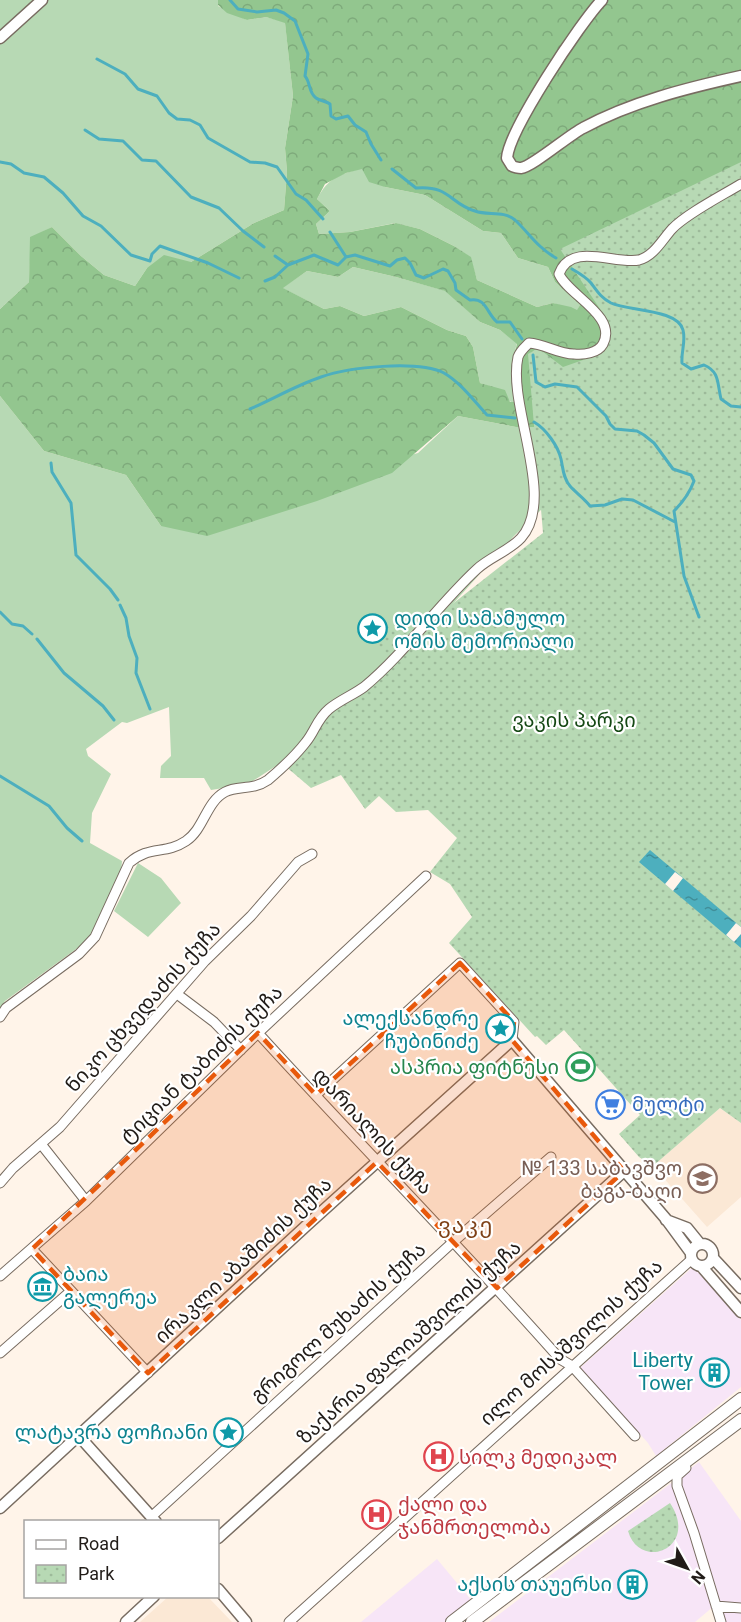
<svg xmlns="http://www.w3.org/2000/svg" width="741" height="1622" viewBox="0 0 741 1622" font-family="Roboto,'Noto Sans Georgian',sans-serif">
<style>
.commercial{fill:#f7e5f7}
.built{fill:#fbe8d5}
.green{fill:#b7d9b4}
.forest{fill:url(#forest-crowns);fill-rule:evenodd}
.park{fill:url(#park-dots)}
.water{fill:url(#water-ripples)}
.pier{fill:#fff4e9}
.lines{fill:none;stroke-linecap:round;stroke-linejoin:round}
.stream{stroke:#4dafbe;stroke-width:3}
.minor-casing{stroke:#786c61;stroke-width:11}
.tertiary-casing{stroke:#786c61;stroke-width:13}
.secondary-casing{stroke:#786c61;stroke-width:14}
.minor{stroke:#fff;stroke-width:9}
.tertiary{stroke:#fff;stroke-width:10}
.secondary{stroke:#fff;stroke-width:12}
.marked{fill:#e8590c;fill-opacity:0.2;stroke:#e8590c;stroke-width:4.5;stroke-dasharray:12 8;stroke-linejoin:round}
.labels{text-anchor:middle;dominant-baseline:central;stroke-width:4.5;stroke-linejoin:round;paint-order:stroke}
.culture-label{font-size:20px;fill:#0d838f;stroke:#fff;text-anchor:end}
.park-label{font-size:20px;fill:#154814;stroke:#fff}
.street-label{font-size:20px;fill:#211c18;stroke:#fff}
.leisure-label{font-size:20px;fill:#27864d;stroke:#fff;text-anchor:end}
.shop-label{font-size:20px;fill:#366cbe;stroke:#fff;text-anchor:start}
.education-label{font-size:20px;fill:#785e54;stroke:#fff;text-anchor:end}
.health-label{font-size:20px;fill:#be3a42;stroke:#fff;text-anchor:start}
.quarter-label{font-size:22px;letter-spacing:1.5px;fill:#7f4218;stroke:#fff}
</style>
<defs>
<pattern id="forest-crowns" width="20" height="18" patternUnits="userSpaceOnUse" patternTransform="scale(1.5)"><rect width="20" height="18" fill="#93c68f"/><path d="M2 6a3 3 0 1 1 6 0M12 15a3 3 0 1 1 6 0" fill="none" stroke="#7eaa7b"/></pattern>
<pattern id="park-dots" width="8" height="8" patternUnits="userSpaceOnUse" patternTransform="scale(1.5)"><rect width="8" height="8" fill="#b7d9b4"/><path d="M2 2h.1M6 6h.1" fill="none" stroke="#9dba9a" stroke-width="1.8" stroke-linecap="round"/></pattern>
<pattern id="water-ripples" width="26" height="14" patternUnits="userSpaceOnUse" patternTransform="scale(1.5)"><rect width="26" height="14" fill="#4dafbe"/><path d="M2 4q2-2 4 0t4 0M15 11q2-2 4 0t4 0" fill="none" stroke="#408e99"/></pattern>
</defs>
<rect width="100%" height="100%" fill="#fff4e9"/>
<path class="commercial" d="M693 1267 741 1320V1387L656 1456 648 1443 580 1368Z
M699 1462 741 1521V1622H721L714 1606 695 1622H489Z
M437 1559 472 1601 445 1622H361Z"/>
<path class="built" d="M720 1108 741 1123V1197L707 1227 653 1166Z
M169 1596 208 1597 232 1622H140Z"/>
<path class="green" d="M0 0H218V6L247 20 266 17 285 22 293 96 285 148 287 172 284 210 254 223 191 262 147 268 135 286 104 275 81 256 52 227 31 238 29 282 0 309Z
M362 168 385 187 425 195 483 231 501 233 518 258 548 267 555 282 580 305 577 311 553 303 537 307 477 280 470 257 454 246 420 229 395 223 350 232 319 234 316 224 330 211 317 199C329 177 339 175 362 168Z
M353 267 396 277 446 291 480 322 500 330 517 343 511 366 514 402H511L492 387 480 383 473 347 466 336 447 330 401 307 364 316 340 306 324 309 282 288 307 271 338 277Z
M0 396 44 451 126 475 161 526 418 453 458 416 516 427H537L543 508 514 536 423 637 391 658 308 741 304 740 279 764 248 784 211 790 204 778H160L161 766 171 756 169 707 127 723 122 722 86 749 88 756 111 774 92 813 90 843 122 861 121 872 94 930 83 944 5 1001 0 1009Z
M138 863 161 878 181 903 148 937 114 911Z"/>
<path class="forest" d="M218 0H741V294L608 314 613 341 537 427H516L458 416 392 473 317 501 207 536 161 526 126 475 44 451 0 396V309L29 282 30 237 52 227 81 256 104 275 135 286 147 268 164 255 191 262 254 223 284 210 287 172 285 148 293 96 285 23 266 17 247 20 227 13 218 5ZM362 169 369 182 385 187 425 195 483 231 501 233 518 258 548 267 555 282 580 305 577 310 571 307 553 303 537 307 477 280 471 257 454 246 420 229 396 223 350 232 319 234 316 224 330 211 317 199 325 184 346 173ZM353 267 396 277 445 291 480 322 500 330 517 344 511 366 514 402H510L505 390 480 383 473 347 466 336 447 330 401 307 364 316 340 306 324 309 283 288 307 271 338 277Z"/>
<path class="park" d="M741 162V1123L720 1108 653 1166 639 1157 619 1134 640 1115 564 1030 546 1045 537 1036 535 1037 449 943 472 917 450 884 430 872 457 838 428 810 396 812 379 796 365 809 341 775 311 788 284 765 308 741 311 725 328 708 360 689 390 658 361 632 372 619 401 633 418 631 543 533 528 354 538 348 563 367 600 354 610 324 560 249Z
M670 1503C700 1548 640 1572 628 1531Z"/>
<path class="water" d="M650 850 741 927V948L639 862Z"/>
<path class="pier" d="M675 872 683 878 673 891 665 884Z
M736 923 741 927V934L734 942 726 935Z"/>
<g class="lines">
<path class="stream" d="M230 0 238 9 257 12 276 10 284 13 295 21 308 54 305 76C311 83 308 92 316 98 320 101 326 101 330 104L331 116 336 119 348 116 355 125 366 132 371 144 381 160
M97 59 125 74 138 89 157 96 169 113 177 119 190 120 200 125 208 138 250 162 265 163 277 167 296 194 306 200 323 219
M85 130 99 139 123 141 142 160 156 161 191 197 219 208 243 231 264 247
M0 162 11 164 24 173 44 177 63 193 83 216 101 226 131 255 150 261 152 254 160 246 208 263 239 278
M392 169 416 188C450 185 450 204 475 211 488 216 503 210 515 220 530 234 537 247 556 258
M330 232 346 257
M275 256 288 265
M572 269C579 273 586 277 591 283 597 291 601 298 611 303 628 311 678 309 683 330 686 342 681 351 682 363L691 369 704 365C720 372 717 383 721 399L731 406 741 407
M265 281 275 277 288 265 314 255 338 265 346 257 355 255 390 266 397 260 405 258 410 263 416 275 424 278 443 269 448 271 455 283 456 290 470 300C486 297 487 314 497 322H510L522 339
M533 355 536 382 545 387 555 384 577 387 606 416 610 424 615 429 637 431 644 435 654 443 673 469 691 475 694 481C690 492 682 503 674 511L684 576 699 617
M250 409C273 399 297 385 321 377 349 367 417 360 444 373 461 383 474 401 487 415L515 418
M534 422C546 429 558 446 561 459 563 468 563 478 570 486 576 493 584 498 590 506L605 505 622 499 633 500 675 522
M51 463 52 472 71 503 76 555 110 589 118 600
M120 605 126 618 129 636 137 658 136 673 150 709
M0 612 12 624 23 626 32 634
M37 639 64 673 103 706 114 720
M0 776 49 806 67 828 82 841"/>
<defs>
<path id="minor" d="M177 994 214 1022 241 1050
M0 1017 6 1008 79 954 95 937 129 863C149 845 165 855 186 841 204 829 206 802 225 792 238 785 252 791 268 780 281 769 296 755 306 742 315 731 317 719 329 709 340 700 353 695 364 687 406 652 437 606 477 569 490 557 509 551 521 538 557 498 507 406 518 357 520 351 525 347 529 343 545 344 558 354 574 354 584 355 598 353 603 344 618 316 568 295 559 274 571 241 615 265 639 260 654 256 662 240 672 229 686 214 723 195 741 184
M258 1033C358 1143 462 1248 560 1359L572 1366 635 1436
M316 1095 460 963 514 1022 512 1040
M41 1144 86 1201
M0 1183 13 1168 60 1127 205 961 251 916 298 862 312 854
M32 1249 148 1373
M0 1276 86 1201 258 1033 426 876
M0 1353 71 1291
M686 1468 677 1476V1486L694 1533 721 1622
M151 1517 453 1242 551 1157
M716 1606 741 1608
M289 1622 692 1259"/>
<path id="tertiary" d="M602 0C580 23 509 130 507 158L512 166C513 167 519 168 521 168 532 167 569 135 583 128 631 102 687 88 741 76
M0 38 42 0
M666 1220 687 1228 700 1244
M691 1255a11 11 0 1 1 22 0a11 11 0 1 1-22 0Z
M713 1258 741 1288
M701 1266 741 1312
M79 1436 156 1522
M0 1508 307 1225 512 1040 666 1219 691 1253
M218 1538 624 1171
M218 1589 246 1622
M126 1622 154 1596"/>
<path id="secondary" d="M452 1622 741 1399
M472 1622 741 1420"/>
</defs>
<use href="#minor" class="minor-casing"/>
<use href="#tertiary" class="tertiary-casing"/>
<use href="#secondary" class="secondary-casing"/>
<use href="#minor" class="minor"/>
<use href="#tertiary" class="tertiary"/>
<use href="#secondary" class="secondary"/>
</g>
<path class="marked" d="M460 963 514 1022 512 1040 624 1171 497 1288 377 1162 148 1373 32 1249 258 1033 316 1095Z"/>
<defs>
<symbol id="sight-ring" viewBox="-11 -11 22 22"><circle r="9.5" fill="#fff" stroke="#0f9aa8" stroke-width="1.5"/><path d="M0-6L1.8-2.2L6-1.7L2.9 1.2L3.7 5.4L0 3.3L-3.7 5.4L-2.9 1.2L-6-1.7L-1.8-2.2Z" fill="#0f9aa8"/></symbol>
<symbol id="stadium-ring" viewBox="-11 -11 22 22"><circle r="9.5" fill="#fff" stroke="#2e9e5b" stroke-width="1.5"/><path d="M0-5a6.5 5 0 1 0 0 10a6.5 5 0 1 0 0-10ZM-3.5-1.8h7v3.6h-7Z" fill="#2e9e5b"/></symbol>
<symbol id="supermarket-ring" viewBox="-11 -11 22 22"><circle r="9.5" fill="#fff" stroke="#3f7fe0" stroke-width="1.5"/><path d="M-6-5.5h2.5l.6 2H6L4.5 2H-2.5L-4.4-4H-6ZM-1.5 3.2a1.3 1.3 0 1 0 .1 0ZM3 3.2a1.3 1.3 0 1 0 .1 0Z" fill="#3f7fe0"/></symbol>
<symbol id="school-ring" viewBox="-11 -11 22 22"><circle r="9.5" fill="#fff" stroke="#8d6e63" stroke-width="1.5"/><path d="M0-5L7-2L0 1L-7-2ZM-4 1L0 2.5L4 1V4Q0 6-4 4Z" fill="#8d6e63"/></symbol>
<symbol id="museum-ring" viewBox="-11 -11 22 22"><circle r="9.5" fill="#fff" stroke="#0f9aa8" stroke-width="1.5"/><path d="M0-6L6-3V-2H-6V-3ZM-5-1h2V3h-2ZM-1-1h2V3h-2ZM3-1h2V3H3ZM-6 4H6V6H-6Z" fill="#0f9aa8"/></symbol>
<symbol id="building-ring" viewBox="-11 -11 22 22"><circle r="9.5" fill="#fff" stroke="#0f9aa8" stroke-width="1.5"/><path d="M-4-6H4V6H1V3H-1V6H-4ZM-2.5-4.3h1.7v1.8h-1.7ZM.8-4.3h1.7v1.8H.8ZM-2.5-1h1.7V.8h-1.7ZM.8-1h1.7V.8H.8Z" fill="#0f9aa8"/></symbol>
<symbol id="hospital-ring" viewBox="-11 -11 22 22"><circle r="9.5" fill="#fff" stroke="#e0444e" stroke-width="1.5"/><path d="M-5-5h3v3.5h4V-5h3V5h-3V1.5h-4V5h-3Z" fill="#e0444e"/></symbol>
</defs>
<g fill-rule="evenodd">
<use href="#sight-ring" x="356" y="612" width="33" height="33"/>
<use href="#sight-ring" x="484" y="1012" width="33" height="33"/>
<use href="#stadium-ring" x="564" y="1050" width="33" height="33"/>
<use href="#supermarket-ring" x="594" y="1088" width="33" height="33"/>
<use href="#school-ring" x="686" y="1162" width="33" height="33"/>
<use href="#museum-ring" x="26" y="1270" width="33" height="33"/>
<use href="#building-ring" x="698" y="1356" width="33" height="33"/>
<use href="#sight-ring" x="212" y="1416" width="33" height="33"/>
<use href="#hospital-ring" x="422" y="1440" width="33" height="33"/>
<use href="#hospital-ring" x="360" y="1498" width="33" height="33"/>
<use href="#building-ring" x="616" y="1568" width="33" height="33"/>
</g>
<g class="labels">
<g class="culture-label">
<text x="394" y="618" text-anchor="start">დიდი სამამულო<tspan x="394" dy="23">ომის მემორიალი</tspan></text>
<text x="479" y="1018">ალექსანდრე<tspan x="479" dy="23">ჩუბინიძე</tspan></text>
<text x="63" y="1274" text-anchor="start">ბაია<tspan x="63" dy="23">გალერეა</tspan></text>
<text x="693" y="1360">Liberty<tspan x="693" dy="23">Tower</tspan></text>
<text x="208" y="1432">ლატავრა ფოჩიანი</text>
<text x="612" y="1584">აქსის თაუერსი</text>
</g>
<g class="park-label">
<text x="574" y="720">ვაკის პარკი</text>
</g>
<g class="street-label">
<text transform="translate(143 1007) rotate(-48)">ნიკო ცხვედაძის ქუჩა</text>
<text transform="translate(201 1064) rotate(-44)">ტიციან ტაბიძის ქუჩა</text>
<text transform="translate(373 1131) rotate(47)">დარიალის ქუჩა</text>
<text transform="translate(243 1260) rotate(-43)">ირაკლი აბაშიძის ქუჩა</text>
<text transform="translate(338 1322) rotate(-42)">გრიგოლ მუხაძის ქუჩა</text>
<text transform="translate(409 1342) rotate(-42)">ზაქარია ფალიაშვილის ქუჩა</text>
<text transform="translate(571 1342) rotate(-42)">ილო მოსაშვილის ქუჩა</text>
</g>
<g class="leisure-label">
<text x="559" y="1067">ასპრია ფიტნესი</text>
</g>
<g class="shop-label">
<text x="632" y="1104">მულტი</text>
</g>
<g class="education-label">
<text x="682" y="1168">№ 133 საბავშვო<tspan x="682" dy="23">ბაგა-ბაღი</tspan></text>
</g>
<g class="health-label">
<text x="459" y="1457">სილკ მედიკალ</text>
<text x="398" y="1504">ქალი და<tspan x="398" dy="23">ჯანმრთელობა</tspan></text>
</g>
<g class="quarter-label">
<text x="466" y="1225">ვაკე</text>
</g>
</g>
<rect x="24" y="1520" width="195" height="78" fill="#ffffff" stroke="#a6a4a3" stroke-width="1.5"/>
<rect x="36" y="1540" width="30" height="9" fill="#ffffff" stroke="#a6a4a3" stroke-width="1.5"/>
<text x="78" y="1550" font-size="18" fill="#211c18">Road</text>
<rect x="36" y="1565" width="30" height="18" fill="url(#park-dots)" stroke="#a6a4a3" stroke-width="1.5"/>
<text x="78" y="1580" font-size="18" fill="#211c18">Park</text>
<g transform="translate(687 1568) rotate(130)" stroke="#ffffff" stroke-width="4.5" paint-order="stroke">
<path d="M0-4.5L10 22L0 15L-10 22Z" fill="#211c18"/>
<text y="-9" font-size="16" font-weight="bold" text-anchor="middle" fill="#211c18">N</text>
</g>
</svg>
